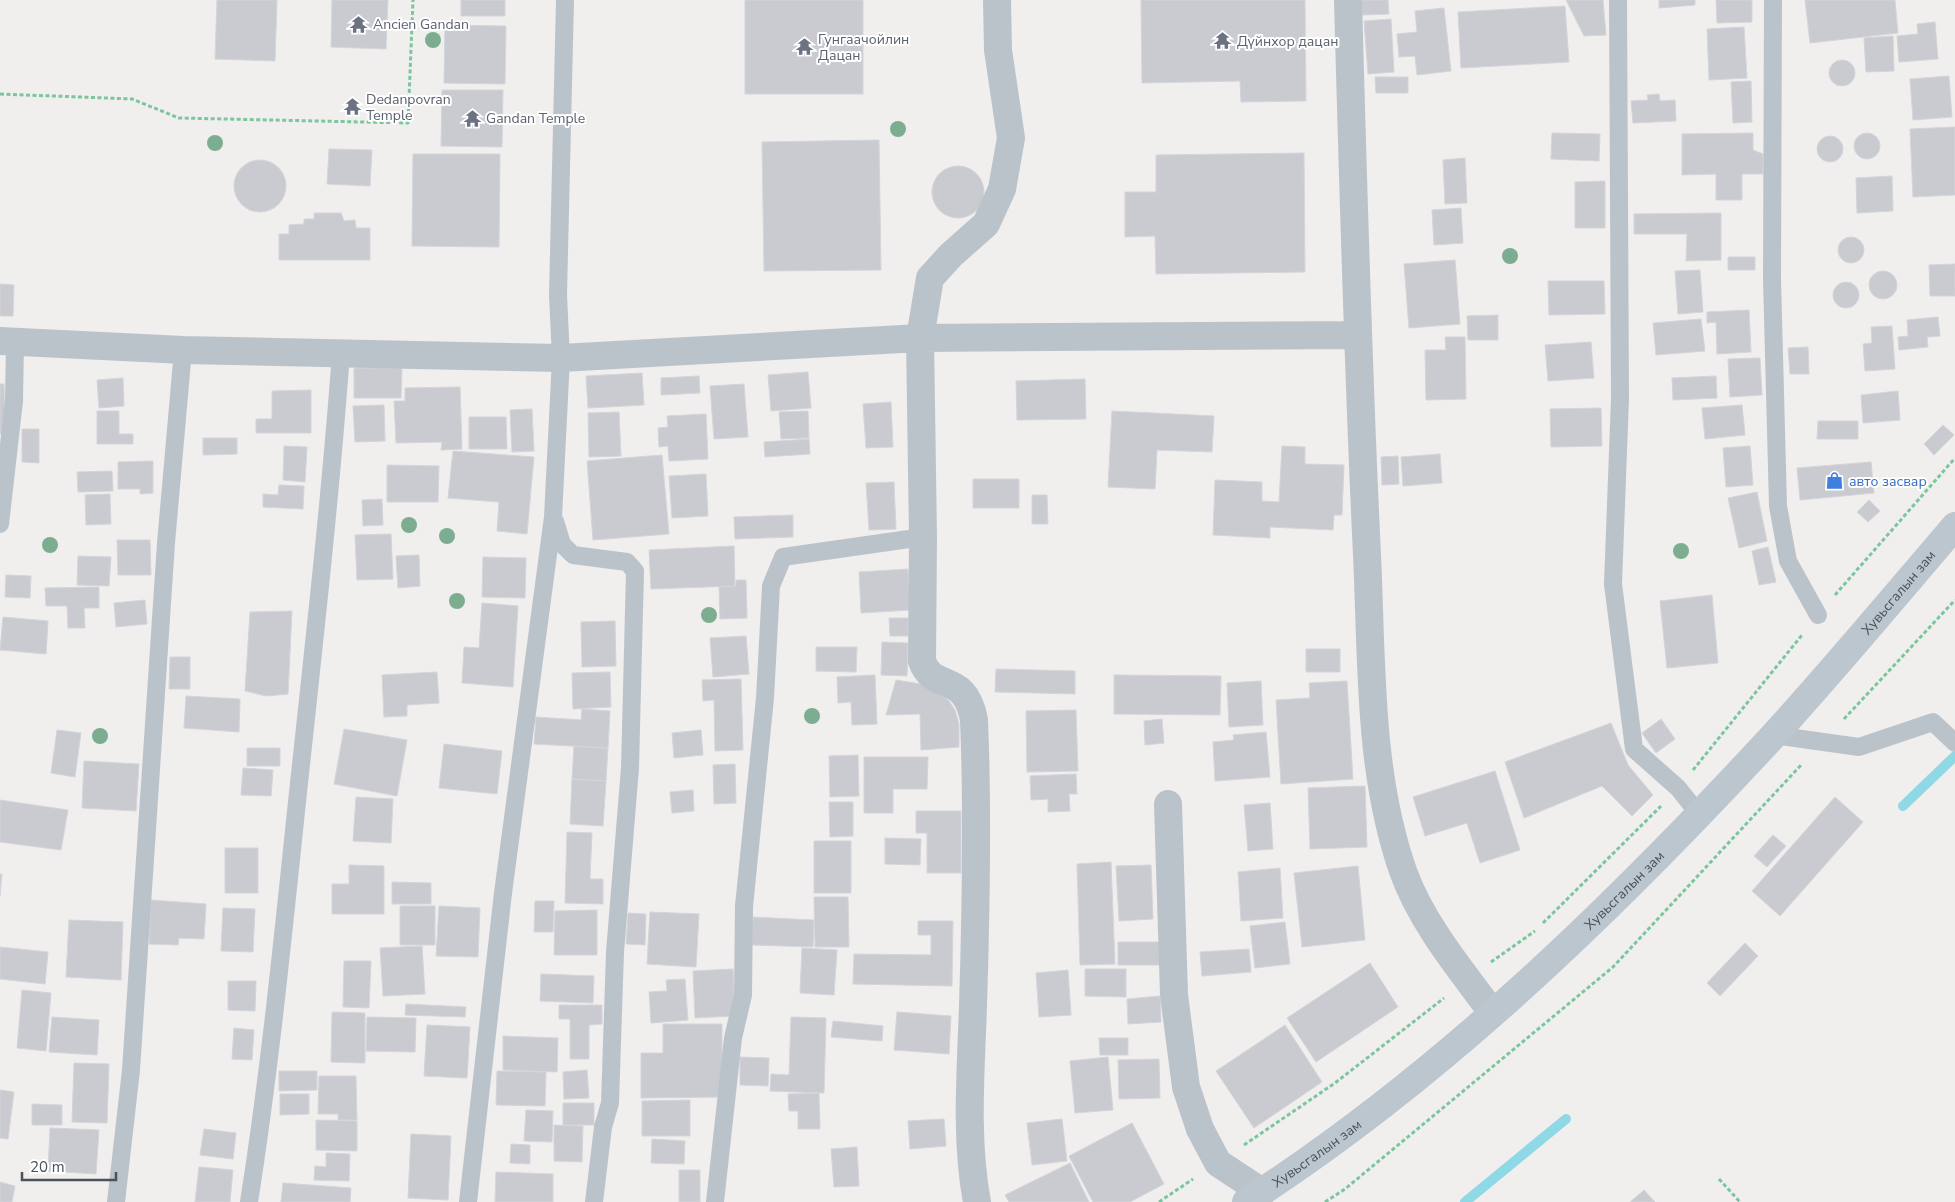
<svg xmlns="http://www.w3.org/2000/svg" width="1955" height="1202" viewBox="0 0 1955 1202" font-family="'Nunito Sans',sans-serif">
<style>
.lines{fill:none;stroke-linecap:round;stroke-linejoin:round}
.stream{stroke:#8fd8e6;stroke-width:10}
.building{fill:#c9cbd1;stroke:#d3d5d9}
.path{stroke:#7ac79d;stroke-width:3;stroke-dasharray:4 2.5;stroke-linecap:butt}
.lane{stroke:#bbc3ca;stroke-width:18}
.street{stroke:#bbc3ca;stroke-width:28}
.secondary{stroke:#bbc6cf;stroke-width:28}
.tree{fill:#7cad91}
.labels{text-anchor:middle;dominant-baseline:central;stroke-width:4;stroke-linejoin:round;paint-order:stroke}
.worship-label{font-size:14px;fill:#5b616d;stroke:#fff;text-anchor:start}
.shop-label{font-size:14px;fill:#366cbe;stroke:#fff;text-anchor:start}
.street-label{font-size:14px;fill:#48525a;stroke:#fff}
</style>
<rect width="100%" height="100%" fill="#f1eeee"/>
<g class="lines">
<!-- stream -->
<path class="stream" d="M1903,806L1955,756
M1465,1202L1566,1119"/>
</g>
<!-- building -->
<path class="building" d="M217,0H277L275,61L215,59Z
M332,0H388L386,49L331,47Z
M461,0H505V16H461Z
M745,0H863V94H745Z
M1141,0H1305L1306,101L1241,102L1240,81L1142,83Z
M1361,0H1388L1389,14L1362,15Z
M1566,0H1603L1606,35L1584,36Z
M1659,0H1695V5L1659,8Z
M1716,0H1752V22L1717,23Z
M1805,0H1895L1898,33L1810,43Z
M1565,6L1569,62L1461,68L1458,12Z
M1444,8L1451,71L1417,75L1415,56L1399,57L1397,34L1417,32L1415,11Z
M1391,19L1394,72L1368,74L1364,21Z
M1935,22L1938,59L1899,62L1897,36L1918,34L1917,24Z
M445,25L506,26L505,84L444,83Z
M1744,27L1747,78L1709,80L1707,29Z
M1893,36L1894,71L1866,72L1864,38Z
M1829 73a13 13 0 1 1 26 0a13 13 0 1 1-26 0Z
M1949,76L1952,117L1913,120L1910,79Z
M1375,77H1408V93H1376Z
M1751,81L1752,122L1733,123L1731,82Z
M442,90H503L502,147L441,146Z
M1659,94L1660,101L1675,100L1676,121L1633,123L1631,101L1648,100L1647,95Z
M1955,127V195L1913,197L1910,129Z
M1854 146a13 13 0 1 1 26 0a13 13 0 1 1-26 0Z
M1552,133L1600,134L1599,161L1551,159Z
M1753,133V150L1763,154V174H1742V200H1716V174L1682,175V134Z
M1817 149a13 13 0 1 1 26 0a13 13 0 1 1-26 0Z
M879,140L881,270L764,271L762,142Z
M329,149L372,150L370,186L327,184Z
M1304,153L1305,272L1156,274L1155,236L1125,237V192H1156V155Z
M413,154H500L499,247L412,246Z
M1465,158L1467,203L1445,204L1443,160Z
M234 186a26 26 0 1 1 52 0a26 26 0 1 1-52 0Z
M932 192a26 26 0 1 1 52 0a26 26 0 1 1-52 0Z
M1892,176L1893,211L1857,213L1856,178Z
M1605,181V228H1575V182Z
M1461,208L1463,243L1434,245L1432,210Z
M314,213H341L344,221L355,220L356,228H370V260H279V234H289V225L304,224V219H314Z
M1721,213V260L1686,261L1687,234H1634V214Z
M1838 250a13 13 0 1 1 26 0a13 13 0 1 1-26 0Z
M1728,257H1755V270H1728Z
M1455,260L1460,324L1409,328L1404,264Z
M1955,264V296H1930L1929,265Z
M1700,270L1703,312L1678,314L1675,271Z
M1869 285a14 14 0 1 1 28 0a14 14 0 1 1-28 0Z
M1548,281H1604L1605,314L1549,315Z
M1833 295a13 13 0 1 1 26 0a13 13 0 1 1-26 0Z
M0,284L14,285L13,316H0Z
M1749,310L1751,352L1717,354L1716,322L1707,323V312Z
M1498,315V340H1468L1467,316Z
M1938,317L1940,336L1927,337L1928,347L1899,350L1898,337L1908,336L1907,320Z
M1701,319L1705,351L1656,355L1653,323Z
M1892,326L1895,369L1865,371L1863,344L1872,343L1871,327Z
M1445,337H1465L1466,399L1426,400L1425,350H1446Z
M1591,342L1594,378L1548,381L1545,345Z
M1808,347L1809,374H1790L1788,348Z
M1760,358L1762,395L1730,397L1728,359Z
M354,368H402L401,398H354Z
M808,372L811,408L771,411L768,375Z
M642,373L644,405L588,408L586,376Z
M699,376L700,393L661,395V378Z
M1716,376L1717,398L1673,400L1672,378Z
M123,378L124,406L99,408L97,380Z
M1085,379L1086,419L1017,420L1016,381Z
M0,384H4L5,434H0Z
M744,384L748,437L714,439L710,386Z
M460,387L462,449L441,450L442,442L396,443L394,401H405V388Z
M311,390V433H256V419H272V391Z
M1898,391L1900,420L1863,423L1861,395Z
M891,402L893,447L866,448L863,404Z
M384,405L385,441L355,442L353,406Z
M1742,405L1745,435L1705,439L1702,408Z
M1601,408L1602,446L1551,447L1550,409Z
M532,409L534,451L512,452L510,410Z
M97,411H119V434H133V444H97Z
M808,411L809,438L781,439L779,412Z
M1112,411L1214,416L1212,452L1157,450L1155,489L1108,487Z
M619,412L621,456L589,457L588,413Z
M706,414L708,459L669,461L668,446L659,447L658,428L668,427L667,416Z
M469,417H506L507,449H469Z
M1818,421H1858V439H1817Z
M1943,425L1954,435L1934,455L1924,444Z
M22,429H39V463L22,462Z
M203,438H237V454L203,455Z
M809,439L810,454L765,457L764,442Z
M284,446L307,447L305,482L283,480Z
M1282,446L1305,447V464L1344,465L1342,515H1334L1333,530L1270,527V538L1213,535L1215,480L1262,482V501L1279,502Z
M1750,446L1753,485L1726,487L1723,448Z
M453,451L534,457L527,534L497,531L499,502L448,498Z
M1440,454L1442,483L1403,486L1401,457Z
M662,455L669,534L593,540L587,461Z
M1398,456L1399,484L1382,485L1381,457Z
M153,461V493L140,494V489H118V462Z
M1871,462L1874,493L1800,500L1797,468Z
M387,465L439,466L438,502H387Z
M112,471L113,491L78,492L77,472Z
M706,474L708,516L672,518L669,476Z
M973,479H1019V508H973Z
M894,482L896,529L869,530L866,483Z
M279,485L304,486L303,509L263,507V494L278,495Z
M1757,492L1767,541L1739,548L1728,498Z
M110,494L111,524L86,525L85,495Z
M1032,495H1047L1048,524H1032Z
M382,499L383,525L363,526L362,500Z
M1869,500L1880,511L1868,522L1857,512Z
M793,515V537L735,539L734,517Z
M391,534L393,579L357,580L355,535Z
M117,540H150L151,575H118Z
M734,546L735,586L651,589L649,550Z
M1768,547L1776,582L1759,585L1752,551Z
M419,555L420,586L398,588L396,556Z
M78,556L111,557L109,586L77,585Z
M483,557L526,558L525,598L482,597Z
M908,569L910,610L861,613L859,572Z
M6,575L31,576L30,598L5,597Z
M736,580H746L747,618L720,619L719,587L736,586Z
M99,587V608H84L85,628H68L67,606H46L45,588Z
M1712,595L1718,663L1667,668L1660,601Z
M145,600L147,624L116,627L114,603Z
M482,603L518,606L513,687L462,683L464,647L479,648Z
M292,611L288,694L266,696L245,691L250,612Z
M3,617L48,621L46,654L0,650Z
M889,618H908V636H890Z
M615,621L616,666L582,667L581,622Z
M746,636L749,674L713,677L710,638Z
M882,642L908,643L907,676L881,675Z
M816,647H857L856,672L816,671Z
M1306,649H1340V672H1306Z
M170,657H190V689H169Z
M996,669L1075,671V694L995,692Z
M437,672L439,703L407,705V716L384,717L382,675Z
M610,672L611,707L573,709L572,673Z
M875,675L877,724L852,725L851,702L838,703L837,677Z
M1114,675L1221,676L1220,715L1114,714Z
M741,679L743,750L715,751L714,700L703,701L702,680Z
M896,680L921,684L939,691L949,701L955,710L959,724V747L921,750L920,714L886,715Z
M1261,681L1263,725L1229,727L1227,683Z
M1347,681L1353,779L1281,784L1276,700L1310,698L1309,683Z
M186,696L240,699L239,732L184,728Z
M582,709L610,711L608,748L534,744L536,717L581,720Z
M1076,710L1078,771L1027,772L1026,711Z
M1162,719L1164,743L1145,745L1144,721Z
M1661,719L1675,739L1656,753L1642,733Z
M1611,723L1628,765L1653,795L1632,816L1602,786L1524,818L1505,762Z
M344,729L407,740L397,796L334,784Z
M57,730L81,733L75,777L51,773Z
M701,730L703,755L674,758L672,733Z
M1266,732L1270,777L1215,781L1213,742L1234,740L1233,735Z
M444,744L502,751L497,794L439,788Z
M574,746L608,748L606,781L572,779Z
M247,748H280V766H247Z
M858,755L859,796L830,797L829,756Z
M864,757H928L927,789H893V813H864Z
M84,761L139,764L136,811L82,808Z
M735,764L736,803L714,804L713,765Z
M243,768L273,770L271,796L241,795Z
M1495,771L1520,850L1480,863L1467,823L1425,836L1413,797Z
M1076,774L1077,794H1069L1070,811L1048,812V799L1031,800L1030,776Z
M572,779L606,781L603,826L570,824Z
M1365,786L1367,847L1310,849L1308,788Z
M693,790L694,811L672,813L670,792Z
M356,797L393,799L391,843L353,841Z
M1835,797L1863,822L1780,916L1752,891Z
M0,800L68,810L61,850L0,842Z
M829,802H853V836L830,837Z
M1270,803L1273,849L1248,851L1244,805Z
M916,811H961V873H927V833H916Z
M567,832L592,833L590,879H603V904L565,903Z
M1773,835L1786,846L1767,867L1754,856Z
M885,838L921,839L920,865L885,864Z
M814,841H851V893H814Z
M225,848H258V893H225Z
M1111,862L1115,964L1080,965L1077,864Z
M349,865L384,866V914H332V884H349Z
M1151,865L1153,919L1119,921L1116,866Z
M1358,866L1365,940L1302,947L1294,873Z
M1280,868L1283,918L1241,921L1238,872Z
M0,874H2L0,896Z
M392,882L431,883V904H392Z
M814,897H848L849,947H815Z
M151,900L206,904L204,939L179,938L178,945L149,944Z
M535,901H554L553,932H534Z
M400,906H435V945H400Z
M439,906L480,908L478,957L436,956Z
M223,908L255,909L253,952L221,951Z
M597,910V955H554L555,911Z
M650,912L699,914L696,967L647,964Z
M628,913L646,914L645,945L626,944Z
M753,917L814,920L813,947L752,945Z
M69,920L123,922L121,980L66,977Z
M918,921H953L952,986L853,984L854,954L931,955V935H918Z
M1285,922L1290,964L1255,968L1250,926Z
M1118,942H1164L1163,965H1118Z
M1745,943L1758,956L1720,996L1707,983Z
M422,946L425,994L383,996L380,948Z
M0,947L48,952L45,984L0,979Z
M802,948L837,950L834,995L800,993Z
M1249,949L1251,972L1202,976L1200,952Z
M344,961H371L369,1008L343,1007Z
M1370,963L1398,1007L1316,1062L1287,1018Z
M733,969L735,1016L695,1018L693,971Z
M1085,969H1126V997L1085,996Z
M1068,970L1071,1015L1039,1017L1036,973Z
M541,974L594,976L593,1003L540,1001Z
M685,979L688,1020L651,1023L649,992L667,991L666,980Z
M228,981H256L255,1011L228,1010Z
M22,990L51,993L46,1051L17,1048Z
M1160,996L1161,1022L1128,1024L1127,999Z
M406,1004L466,1007L465,1017L405,1015Z
M559,1005H602V1024L589,1025V1059H570V1019H559Z
M332,1012L365,1013V1063L331,1062Z
M897,1012L951,1016L949,1054L894,1050Z
M52,1017L99,1020L97,1055L49,1052Z
M367,1017L416,1018L415,1052L366,1051Z
M791,1017L826,1018L824,1093L770,1091L771,1074L789,1075Z
M833,1021L883,1026L882,1041L831,1037Z
M663,1024H722V1097L641,1098V1053H663Z
M427,1025L470,1027L467,1078L424,1076Z
M1285,1025L1322,1082L1254,1128L1216,1071Z
M234,1028L254,1030L252,1060L232,1059Z
M503,1036L558,1038L557,1072L503,1070Z
M1099,1038H1128V1055H1100Z
M740,1057L769,1058L768,1086L740,1085Z
M1108,1057L1113,1110L1075,1113L1070,1061Z
M1159,1059L1160,1098L1119,1099L1118,1060Z
M74,1063L109,1064L107,1123L72,1122Z
M587,1070L589,1098L564,1099L563,1072Z
M279,1071H317V1090L279,1091Z
M497,1071L546,1072L545,1106L496,1105Z
M319,1076H356L357,1120H338V1114H318Z
M0,1090L14,1092L8,1139L0,1138Z
M819,1093L820,1129H798V1111H789L788,1094Z
M280,1094H309V1114L280,1115Z
M690,1100V1136H642V1101Z
M563,1103H594V1125H563Z
M32,1104L62,1105V1125H32Z
M526,1110L553,1111L552,1142L524,1141Z
M944,1119L946,1146L910,1149L908,1121Z
M1062,1119L1067,1161L1032,1165L1027,1123Z
M316,1120L357,1121V1151L316,1150Z
M1132,1123L1164,1184L1130,1202H1093L1069,1156Z
M554,1125L583,1126L582,1162L554,1161Z
M50,1128L99,1130L96,1174L48,1171Z
M204,1129L236,1133L233,1159L200,1155Z
M411,1134L451,1136L448,1200L408,1198Z
M652,1139L685,1141L684,1164L651,1163Z
M511,1144L530,1145V1164L510,1163Z
M857,1147L859,1186L834,1187L831,1149Z
M326,1153L350,1154L349,1181L314,1180L315,1166L326,1167Z
M1070,1163L1089,1202H1009L1005,1195Z
M199,1167L233,1170L230,1202H195Z
M679,1170H700V1202H679Z
M496,1172L553,1174V1202H495Z
M0,1182L15,1186L12,1202H0Z
M283,1183L351,1188L350,1202H281Z
M1644,1190L1655,1202H1630Z"/>
<g class="lines">
<!-- path -->
<path class="path" d="M0,94L132,99L179,118L408,123L413,0
M1835,595L1955,458
M1844,719L1955,600
M1693,770L1802,635
M1543,923L1661,806
M1491,962L1535,931
M1244,1145L1335,1083L1444,998
M1719,1179L1740,1202
M1159,1202L1193,1179
M1325,1202L1345,1189L1613,967L1802,764"/>
<!-- lane -->
<path class="lane" d="M1618,0L1620,398L1613,584L1634,749L1678,788L1698,813
M1773,0L1772,279L1778,506L1788,561L1818,615
M555,521L562,544L573,555L627,562L635,571L630,768L615,952L610,1103L603,1127L594,1202
M0,524L14,401L15,342
M1774,735L1859,747L1933,722L1955,743
M116,1202L131,1070L166,543L183,350
M249,1202C270,1069 283,935 297,802C313,652 330,503 341,353
M468,1202L503,893L553,517L561,358L558,295L565,0
M715,1202L733,1038L743,995L744,906L765,698L771,586L783,557L923,537"/>
<!-- street -->
<path class="street" d="M1348,0C1353,185 1358,370 1367,555C1372,659 1368,771 1403,871C1421,922 1460,969 1492,1012
M0,341L183,350L561,358L920,338L1356,335
M1168,804L1174,995L1186,1087L1200,1129L1218,1163L1262,1192
M977,1202C965,1138 971,1070 973,1005C976,910 978,815 974,720C965,670 933,693 922,661L923,537L920,338L930,278L951,255L986,224L1002,189L1011,138L998,50L997,0"/>
<!-- secondary -->
<path class="secondary" id="s1" d="M1246,1202C1442,1076 1616,906 1774,735C1836,667 1895,596 1955,526"/>
</g>
<!-- trees -->
<g class="tree">
<circle cx="433" cy="40" r="8"/>
<circle cx="898" cy="129" r="8"/>
<circle cx="215" cy="143" r="8"/>
<circle cx="1510" cy="256" r="8"/>
<circle cx="409" cy="525" r="8"/>
<circle cx="447" cy="536" r="8"/>
<circle cx="50" cy="545" r="8"/>
<circle cx="1681" cy="551" r="8"/>
<circle cx="457" cy="601" r="8"/>
<circle cx="709" cy="615" r="8"/>
<circle cx="812" cy="716" r="8"/>
<circle cx="100" cy="736" r="8"/>
</g>
<!-- icons -->
<defs>
<symbol id="temple-bare" viewBox="-9 -9 18 18"><path d="M0-6L5-2H3V0L6.5 2.5H4V6H1.5V3h-3V6H-4V2.5H-6.5L-3 0V-2H-5Z" fill="#6b7280" stroke="#fff" stroke-width="2.5" paint-order="stroke"/></symbol>
<symbol id="shop-bare" viewBox="-9 -9 18 18"><path d="M-5-2.5h2.3a2.7 3.5 0 0 1 5.4 0H5L5.5 6h-11ZM-1.5-2.5h3a1.5 2.3 0 0 0-3 0Z" fill="#3f7fe0" stroke="#fff" stroke-width="2.5" paint-order="stroke"/></symbol>
</defs>
<g fill-rule="evenodd">
<use href="#temple-bare" x="346" y="12" width="25" height="25"/>
<use href="#temple-bare" x="1210" y="28" width="25" height="25"/>
<use href="#temple-bare" x="792" y="34" width="25" height="25"/>
<use href="#temple-bare" x="340" y="94" width="25" height="25"/>
<use href="#temple-bare" x="460" y="106" width="25" height="25"/>
<use href="#shop-bare" x="1822" y="468" width="25" height="25"/>
</g>
<g class="labels">
<!-- worship labels -->
<g class="worship-label">
<text x="373" y="24">Ancien Gandan</text>
<text x="818" y="39">Гунгаачойлин<tspan x="818" dy="16">Дацан</tspan></text>
<text x="1237" y="41">Дүйнхор дацан</text>
<text x="366" y="99">Dedanpovran<tspan x="366" dy="16">Temple</tspan></text>
<text x="486" y="118">Gandan Temple</text>
</g>
<!-- shop labels -->
<g class="shop-label">
<text x="1849" y="481">авто засвар</text>
</g>
<!-- street labels -->
<g class="street-label">
<text stroke="none"><textPath href="#s1" startOffset="896">Хувьсгалын зам</textPath></text>
<text stroke="none"><textPath href="#s1" startOffset="491">Хувьсгалын зам</textPath></text>
<text stroke="none"><textPath href="#s1" startOffset="86">Хувьсгалын зам</textPath></text>
</g>
</g>
<!-- scale -->
<path d="M22 1172v8h94v-8" fill="none" stroke="#48525a" stroke-width="2.5"/>
<text x="30" y="1172" font-size="15" fill="#48525a" stroke="#ffffff" stroke-width="4" paint-order="stroke">20 m</text>
</svg>
